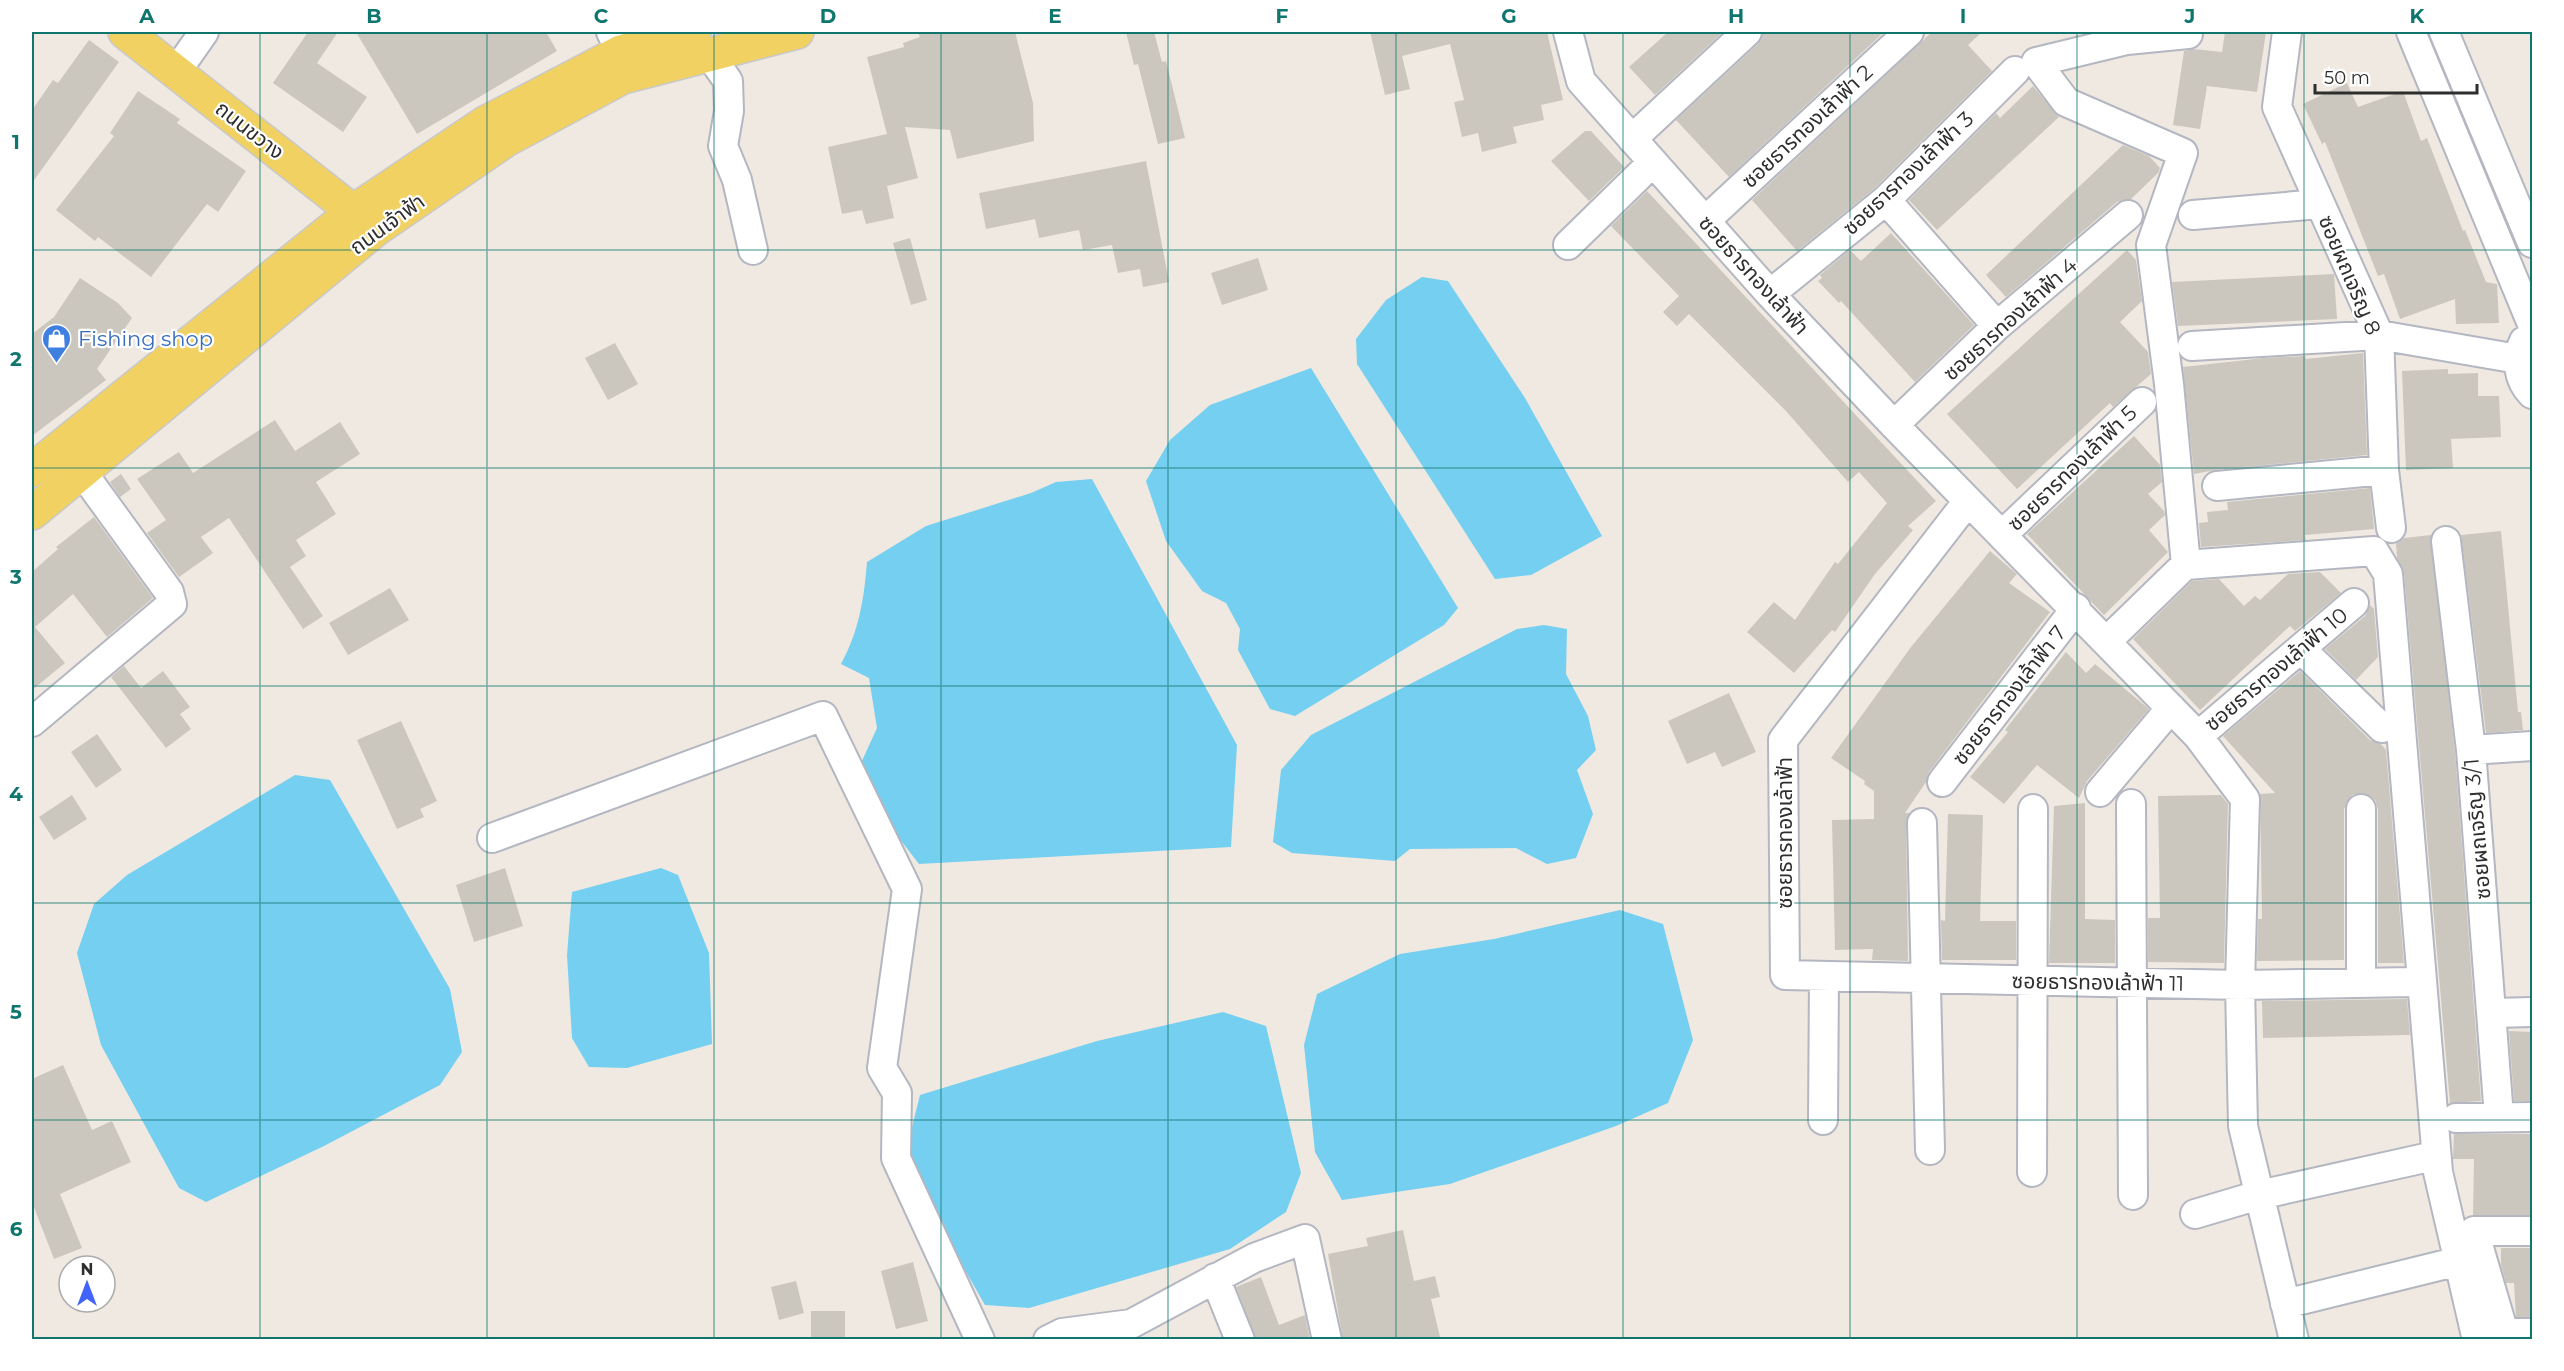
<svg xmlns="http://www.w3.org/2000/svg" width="2564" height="1371" viewBox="0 0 2564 1371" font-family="Montserrat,'Noto Sans Thai',sans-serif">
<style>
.water{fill:#75cff0}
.building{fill:#cbc7bf}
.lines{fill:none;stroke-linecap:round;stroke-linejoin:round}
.minor-casing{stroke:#b4b7c1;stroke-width:32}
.major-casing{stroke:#c9c9c9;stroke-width:36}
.minor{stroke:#fff;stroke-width:28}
.major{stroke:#f2d163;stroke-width:33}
.grid{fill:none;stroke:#0f766e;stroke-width:1.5;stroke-opacity:0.55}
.labels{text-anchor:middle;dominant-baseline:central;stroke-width:4.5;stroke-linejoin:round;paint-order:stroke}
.street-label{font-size:21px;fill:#2e2e2e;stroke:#fff}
.shop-label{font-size:21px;fill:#366cbe;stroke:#fff;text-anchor:start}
.neatline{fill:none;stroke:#0f766e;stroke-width:2}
.grid-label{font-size:20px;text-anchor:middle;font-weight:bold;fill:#0f766e}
</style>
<rect width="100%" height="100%" fill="#efe9e1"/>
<!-- water -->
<path class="water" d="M1422,277L1448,281L1525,398L1602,536L1531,575L1495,579L1357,364L1356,339L1386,300Z
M1311,368L1458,608L1444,625L1295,716L1270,709L1238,650L1240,629L1226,603L1202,591L1166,541L1146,481L1170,440L1210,405Z
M1092,479L1237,745L1231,847L919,864L885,820L861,763L877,728L869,678L841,664C859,631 864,599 867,562L926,526L1031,493L1056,482Z
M1544,625L1567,629L1566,674L1588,716L1596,750L1577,770L1593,814L1576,858L1547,864L1516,848L1410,849L1395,861L1292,853L1273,842L1281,770L1311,735L1517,629Z
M295,775L330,780L450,989L462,1052L440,1085L324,1146L206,1202L179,1188L101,1045L77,953L94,904L127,875Z
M661,868L678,875L709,953L712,1044L627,1068L589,1067L572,1038L567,955L572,892Z
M1620,910L1663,924L1693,1040L1668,1103L1616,1126L1450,1184L1342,1200L1315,1152L1304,1045L1317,994L1400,954L1494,939Z
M1223,1012L1266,1026L1301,1173L1286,1212L1230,1249L1029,1308L985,1305L942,1230L907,1147L920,1095L1097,1041Z"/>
<!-- building -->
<path class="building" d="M308,32H338L317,63L367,97L343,132L273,83Z
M356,32H546L557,51L417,134Z
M918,32H1015L1033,103L1034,141L957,159L950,130L905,127L918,178L887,186L894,218L866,224L862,210L842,214L828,147L887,134L867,57L904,47L903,43L920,37Z
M1126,32H1154L1162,62L1166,61L1185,138L1158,144L1138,64L1134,65Z
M1370,32H1547L1563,100L1541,105L1544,120L1513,127L1517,143L1482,152L1478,133L1462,137L1454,102L1464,100L1450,44L1402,56L1410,89L1385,95Z
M1668,32H1723L1655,95L1629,67Z
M1763,32H1884L1729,177L1676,120L1758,44Z
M1932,32H1982L1968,45L1992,71L1875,188L1797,251L1752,200Z
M2225,32H2266L2257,92L2207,86L2200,129L2173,125L2184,51L2194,49L2222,52Z
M89,40L119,62L32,183V110L53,80L58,83Z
M2347,83L2358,107L2403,91L2421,141L2427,138L2463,231L2465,230L2486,282L2497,284L2499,323L2456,324L2455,299L2400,319L2384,274L2378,276L2325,142L2322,144L2303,104Z
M2033,86L2059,117L1937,230L1909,200L1996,113L2000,118Z
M138,91L180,119L177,123L246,171L218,212L207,204L151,277L98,237L95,241L56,210L114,136L110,133Z
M1585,131H1591L1624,167L1589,201L1551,161Z
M2123,145L2149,156L2160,168L2158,173L2131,199L2117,202L2006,297L1986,275Z
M1146,161L1169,282L1143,287L1140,269L1118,273L1112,245L1083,250L1079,230L1039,238L1035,219L986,229L979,193Z
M1647,191L1936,501L1908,526L1913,530L1875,574L1835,632L1832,630L1794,673L1747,632L1774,602L1795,620L1835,562L1838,564L1887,503L1859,472L1848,482L1786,411L1689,314L1677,326L1663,312L1679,296L1611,226Z
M1891,233L1974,325L1915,382L1841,301L1839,303L1818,281L1822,278L1820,275L1850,250L1861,261Z
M910,238L927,300L911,305L893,243Z
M2127,250L2136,260L2142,301L2120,322L2148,352L2151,374L2113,407L2110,403L2017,489L1947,414Z
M1258,258L1268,290L1222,305L1211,273Z
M2334,274L2337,319L2178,326L2172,282Z
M80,278L118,303L132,318L97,369L106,380L32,436V334L54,317Z
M615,343L638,384L608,400L585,358Z
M2363,353L2367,455L2215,470L2194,474L2183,367L2264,358L2305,356L2306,359Z
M2448,369V374L2478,373V396H2499L2501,437L2451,439L2453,468L2406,470L2402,371Z
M275,420L295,451L340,422L360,454L316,482L336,514L296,540L306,556L290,567L323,616L303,629L229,518L201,537L213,553L179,577L147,533L166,520L137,479L179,452L193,473Z
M2134,436L2160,465L2162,482L2148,494L2164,511L2165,515L2149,530L2168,552L2104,615L2027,534Z
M121,474L131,489L120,497L110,482Z
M2370,488L2374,529L2305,535L2306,540L2201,547L2199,523L2208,522L2207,512L2228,510L2227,502Z
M94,517L153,598L107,637L73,594L35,627L65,663L32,690V572L58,549L56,547Z
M2501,531L2518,712H2521L2523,730L2486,733L2461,535Z
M2431,535L2455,752L2481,1101L2450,1103L2404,573L2397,558L2396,543L2404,538Z
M1990,551L2017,574L2009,583L2050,612L1929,772L1926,782L1905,813H1910L1906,823L1908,961L1872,960L1873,949L1835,950L1832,820L1874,819V791L1864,784L1865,781L1831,758L1911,647Z
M2320,572L2341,593L2295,631L2290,626L2200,710L2133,639L2192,581L2219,579L2244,606L2255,596L2260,600L2288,574Z
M390,588L409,620L348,655L329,623Z
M2370,605L2374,609L2378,657L2356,680L2325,649L2365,616Z
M2066,652L2086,673L2095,664L2149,709L2087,781L2079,798L2037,765L2004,804L1970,777L2008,732L2005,730Z
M124,666L141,688L163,671L190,707L180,714L191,729L166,748L111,677Z
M2300,671L2370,740L2381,744L2386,750L2404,963H2378V809L2375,800L2362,793L2352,795L2344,809V960L2257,961L2258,919H2262L2260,794L2275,793L2223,736Z
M1729,693L1756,752L1722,767L1715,752L1687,764L1668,721Z
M401,721L437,801L420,809L424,817L397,829L357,740Z
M97,734L122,770L96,788L71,752Z
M72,795L87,819L54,840L39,817Z
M2221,795L2228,804L2224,963L2148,962V918H2160L2158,796Z
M2085,803V919L2115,920V963H2049L2054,806Z
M1948,814L1983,815L1980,921H2016V960H1942L1941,920L1945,921Z
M505,868L523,926L474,942L456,885Z
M2407,999L2410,1035L2263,1038L2262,1001Z
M2509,1031L2532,1032V1101H2514Z
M63,1065L92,1130L112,1121L131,1162L60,1194L82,1248L54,1259L32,1202V1079Z
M2532,1134V1215H2473L2474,1159H2453L2454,1134Z
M1403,1230L1414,1281L1435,1276L1440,1297L1431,1299L1440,1337L1343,1340L1328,1254L1368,1246L1366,1238Z
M2532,1248V1317H2516L2514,1283H2506L2501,1265V1248Z
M913,1262L928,1321L896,1329L881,1271Z
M1261,1277L1279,1325L1305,1315L1310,1340H1256L1236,1287Z
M796,1281L804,1313L779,1320L771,1287Z
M811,1311H845V1340H811Z"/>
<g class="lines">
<defs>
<path id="minor" d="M611,32L621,52
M1568,32L1581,81L1770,294L1894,425L2198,736L2245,799L2240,985L2243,1126L2294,1340
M2287,32L2277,107L2379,335L2384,470L2391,528
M2411,32L2532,324
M2444,32L2532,243
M2188,34L2127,40L2036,62L2066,102L2183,153L2151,245L2169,384L2186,565L2374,551L2388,574L2438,1172L2477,1340
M709,54L728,81L729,111L723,146L737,180L753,250
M176,72L204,32
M1632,139L1747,32
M1886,200L1997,326
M2193,215L2319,204
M1705,221L1909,32
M1568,245L1653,162
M1770,294L1886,200L2015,71
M2524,341C2515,359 2518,380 2532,394
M2192,346L2379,335L2518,359
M1894,425L1997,326L2128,215
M2217,486L2384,470
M1968,501L1783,740L1785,975L2240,985L2412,982
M2002,535L2142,402
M2446,541L2471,750L2499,1117
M2107,641L2180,570
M2301,649L2382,728
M32,722L172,604L169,592L82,472
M2198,736L2354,603
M2471,750L2532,746
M1942,782L2076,608
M2100,792L2171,708
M2131,804L2133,1195
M2361,809V983
M1922,823L1930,1150
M492,838L823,716L907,889L882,1068L897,1093L896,1158L980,1340
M2492,1013L2532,1012
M2456,1118L2532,1117
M1823,1120L1824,978
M2032,1172L2033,809
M2195,1214L2259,1195L2425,1158
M2532,1231H2474L2504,1333H2532
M1215,1278L1240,1340
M2285,1304L2447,1264
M1048,1340L1062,1333L1131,1324L1254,1258L1305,1239L1327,1340"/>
<path id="major" d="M125,32L369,224
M32,470L354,211L485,123L621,52L694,32
M32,513L375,230L506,140L623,77L797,32"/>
</defs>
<!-- minor casing -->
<use href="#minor" class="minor-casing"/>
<!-- major casing -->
<use href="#major" class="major-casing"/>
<!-- minor -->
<use href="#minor" class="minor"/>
<!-- major -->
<use href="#major" class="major"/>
</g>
<!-- grid -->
<path class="grid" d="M260,32V1340M487,32V1340M714,32V1340M941,32V1340M1168,32V1340M1396,32V1340M1623,32V1340M1850,32V1340M2077,32V1340M2304,32V1340M32,250H2532M32,468H2532M32,686H2532M32,903H2532M32,1120H2532"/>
<!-- icons -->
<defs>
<symbol id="shop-pin" viewBox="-11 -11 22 30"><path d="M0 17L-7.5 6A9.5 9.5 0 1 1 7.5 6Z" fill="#3f7fe0" stroke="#fff"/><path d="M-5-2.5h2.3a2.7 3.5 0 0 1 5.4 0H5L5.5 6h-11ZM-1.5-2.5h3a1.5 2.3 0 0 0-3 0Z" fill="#fff"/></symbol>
</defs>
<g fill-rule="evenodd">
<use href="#shop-pin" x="40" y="322" width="33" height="45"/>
</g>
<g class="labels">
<!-- street labels -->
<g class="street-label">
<text transform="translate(1807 126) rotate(-43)">ซอยธารทองเล้าฟ้า 2</text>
<text transform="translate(250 130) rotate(38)">ถนนขวาง</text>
<text transform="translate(1908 173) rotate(-43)">ซอยธารทองเล้าฟ้า 3</text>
<text transform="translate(387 224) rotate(-36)">ถนนเจ้าฟ้า</text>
<text transform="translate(1754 275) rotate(48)">ซอยธารทองเล้าฟ้า</text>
<text transform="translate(2350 275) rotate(67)">ซอยผถเจริญ 8</text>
<text transform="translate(2010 319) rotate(-42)">ซอยธารทองเล้าฟ้า 4</text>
<text transform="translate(2072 468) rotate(-44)">ซอยธารทองเล้าฟ้า 5</text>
<text transform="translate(2276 669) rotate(-40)">ซอยธารทองเล้าฟ้า 10</text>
<text transform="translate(2009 695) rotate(-52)">ซอยธารทองเล้าฟ้า 7</text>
<text transform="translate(2477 829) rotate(-95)">ซอยผถเจริญ 3/1</text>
<text transform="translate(1784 833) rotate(-90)">ซอยธารทองเล้าฟ้า</text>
<text transform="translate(2098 982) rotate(1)">ซอยธารทองเล้าฟ้า 11</text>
</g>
<!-- shop labels -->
<g class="shop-label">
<text x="78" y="338">Fishing shop</text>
</g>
</g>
<!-- border -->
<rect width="2564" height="1371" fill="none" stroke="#ffffff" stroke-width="66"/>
<!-- north arrow -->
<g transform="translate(87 1284)"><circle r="28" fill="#ffffff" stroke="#ababab" stroke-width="1.5"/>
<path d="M0-4.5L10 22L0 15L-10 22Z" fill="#4264fb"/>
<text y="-9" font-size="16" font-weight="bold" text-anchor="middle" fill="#2e2e2e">N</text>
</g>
<!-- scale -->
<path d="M2315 84v9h162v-9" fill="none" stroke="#2e2e2e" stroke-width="3"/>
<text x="2324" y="84" font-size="18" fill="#2e2e2e" stroke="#ffffff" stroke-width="4.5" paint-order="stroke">50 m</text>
<rect x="33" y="33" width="2498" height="1305" class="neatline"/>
<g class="grid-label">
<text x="147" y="23">A</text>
<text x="374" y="23">B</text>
<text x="601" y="23">C</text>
<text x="828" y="23">D</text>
<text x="1055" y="23">E</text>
<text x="1282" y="23">F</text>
<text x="1509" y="23">G</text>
<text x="1736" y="23">H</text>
<text x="1963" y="23">I</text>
<text x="2190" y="23">J</text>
<text x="2417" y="23">K</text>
<text x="16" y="149">1</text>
<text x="16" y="366">2</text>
<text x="16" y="584">3</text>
<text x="16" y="801">4</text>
<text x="16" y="1019">5</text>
<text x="16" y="1236">6</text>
</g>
</svg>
